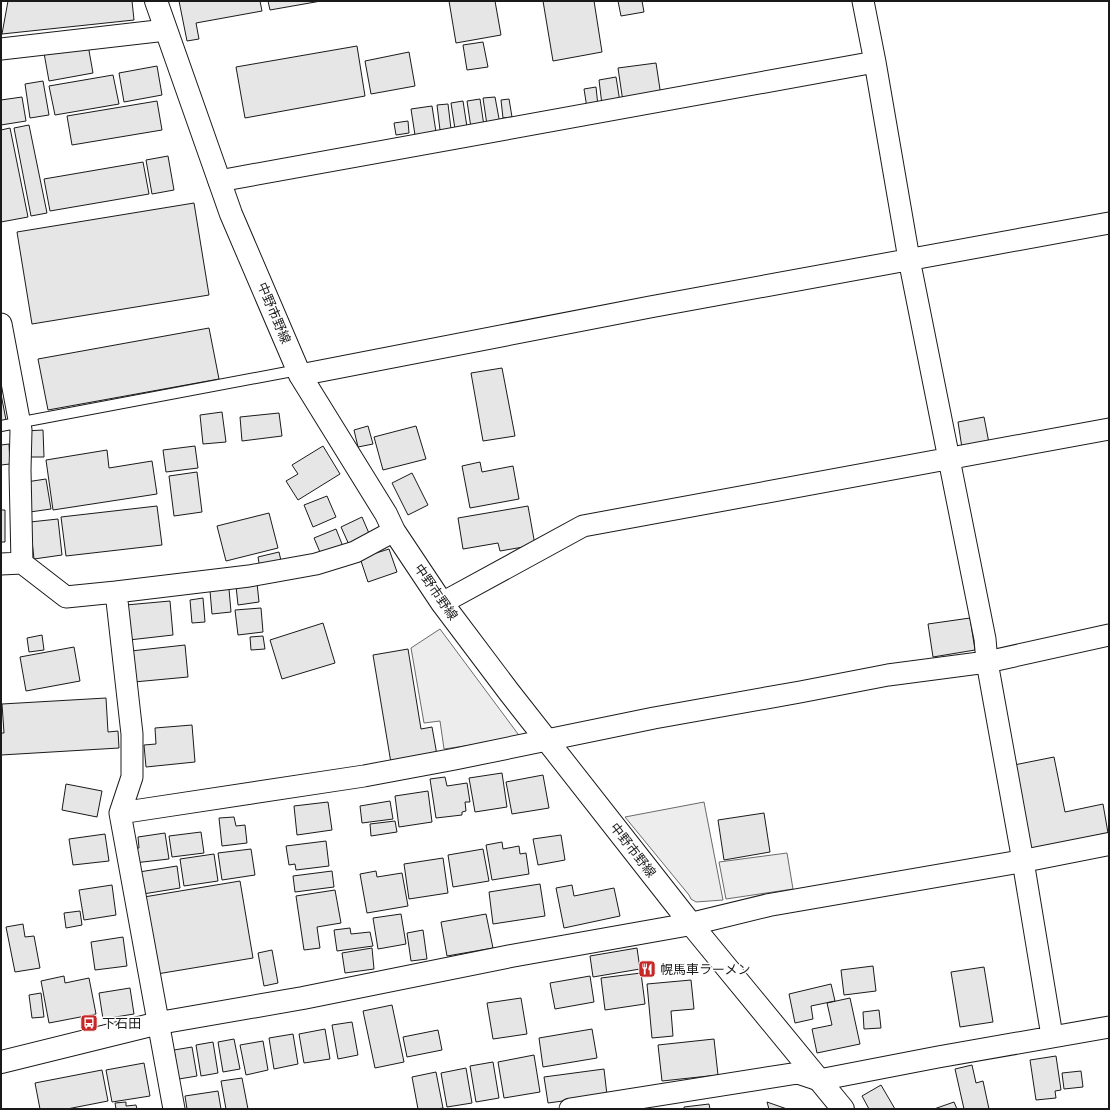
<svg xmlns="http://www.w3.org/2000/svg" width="1110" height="1110" viewBox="0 0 1110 1110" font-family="'Public Sans','Noto Sans JP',sans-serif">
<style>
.parking{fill:#ededed;stroke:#6a6a6a}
.building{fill:#e6e6e6;stroke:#1a1a1a}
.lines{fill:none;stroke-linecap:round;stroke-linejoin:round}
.lane-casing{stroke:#1a1a1a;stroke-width:12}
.street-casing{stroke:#1a1a1a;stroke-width:23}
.secondary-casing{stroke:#1a1a1a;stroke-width:24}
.lane{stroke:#fff;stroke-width:10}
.street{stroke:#fff;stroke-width:21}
.secondary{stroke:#fff;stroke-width:22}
.labels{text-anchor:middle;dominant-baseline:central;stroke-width:3;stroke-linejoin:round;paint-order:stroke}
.street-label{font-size:13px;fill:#1a1a1a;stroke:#fff}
.poi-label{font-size:13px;fill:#1a1a1a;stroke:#fff;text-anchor:start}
</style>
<rect width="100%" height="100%" fill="#fff"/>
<!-- parking -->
<path class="parking" d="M440,629L521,738L444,749L440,721L424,723L411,648Z
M704,802L723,900L696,902L691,899L689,895L625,817Z
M787,853L793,889L726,899L719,862Z"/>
<!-- building -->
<path class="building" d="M8,1H132L134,20L2,34Z
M179,1H260L262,11L196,23L199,39L187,41Z
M268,1H321L270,10Z
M449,1H495L501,35L456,43Z
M543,1H594L602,52L553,61Z
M618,1H642L644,12L621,16Z
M483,42L488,67L467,70L463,45Z
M88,45L93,73L49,81L44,53Z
M357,46L365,96L245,118L236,67Z
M409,52L415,86L371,94L365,61Z
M656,63L661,96L623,102L618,68Z
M157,66L162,95L124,102L119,73Z
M113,75L119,104L55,115L49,86Z
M616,77L620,102L602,105L599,80Z
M43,81L49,115L30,118L25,84Z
M596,87L598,106L587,108L584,89Z
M22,97L26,121L1,125V100Z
M495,97L500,124L487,125L483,98Z
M480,99L484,126L471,128L467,101Z
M509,99L512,117L503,118L501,100Z
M157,101L162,130L72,145L67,116Z
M463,101L467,127L455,129L451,103Z
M448,104L451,129L440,130L437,105Z
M432,106L436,132L415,135L411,109Z
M408,121L409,133L396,135L394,123Z
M29,125L47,213L31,216L14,128Z
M10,128L28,217L1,222V130Z
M168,156L174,190L152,194L146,160Z
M143,162L149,194L50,211L44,179Z
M194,203L209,295L32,324L17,232Z
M209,328L219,379L48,410L38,359Z
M502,368L515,436L483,441L471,373Z
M1,394L6,420L1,421Z
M222,412L226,442L203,444L200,415Z
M279,413L282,436L242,441L240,417Z
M984,417L989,443L962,448L958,422Z
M368,426L373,444L358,447L354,430Z
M416,426L426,459L383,470L374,437Z
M43,430L44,457H26L25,431Z
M9,444L10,464L1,465V445Z
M195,446L198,468L166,472L163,450Z
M323,446L340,474L298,500L286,481L298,474L292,465Z
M107,450L109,468L152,461L157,494L53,510L46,460Z
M480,462L482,472L513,466L519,499L470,508L462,466Z
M197,472L202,512L174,516L169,476Z
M412,473L428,505L408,515L392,483Z
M46,479L51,509L30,512L26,482Z
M327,496L336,517L313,527L304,505Z
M157,506L162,545L66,556L61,517Z
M528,506L535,545L500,551L498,543L463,549L458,518Z
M1,510H5V542H1Z
M269,513L278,548L226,561L217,526Z
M362,517L371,538L350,547L341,527Z
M58,519L62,555L34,559L30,522Z
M336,529L344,549L322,557L314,538Z
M389,549L397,572L368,582L360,558Z
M279,552L282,565L260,569L258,557Z
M257,583L259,602L238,605L236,586Z
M229,589L231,612L212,614L210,591Z
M203,598L205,622L192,623L190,600Z
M170,601L173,635L129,640L126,605Z
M261,608L263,632L238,635L235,610Z
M970,618L975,650L933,657L928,624Z
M323,623L335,663L282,679L270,640Z
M42,635L44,650L29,652L27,638Z
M263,636L265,649L251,650L250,637Z
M185,645L188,677L134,682L131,651Z
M74,647L80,681L26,691L20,657Z
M408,649L421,729L432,727L437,755L391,763L373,655Z
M106,698L108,732L118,731L119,748L1,755V733H4L2,704Z
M192,725L195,762L146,767L144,745L156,744L155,728Z
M1054,757L1065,812L1103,804L1108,833L1030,849L1014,765Z
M502,773L507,807L475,812L469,778Z
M543,775L549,808L512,814L506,782Z
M445,777L447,786L467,783L470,802H465L466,811L462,812V815L436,818L430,779Z
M66,784L102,791L97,817L62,810Z
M428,791L432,822L399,827L395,796Z
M390,801L393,819L362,823L360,806Z
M328,802L332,830L297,835L294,806Z
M764,813L770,852L724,860L718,820Z
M234,817L236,826L245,825L247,843L222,846L219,818Z
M395,821L397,832L371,836L370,824Z
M201,832L204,853L172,857L169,836Z
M165,833L169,859L134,863L133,849L139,848L138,837Z
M105,834L109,861L73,865L69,839Z
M561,835L565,860L538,865L533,839Z
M326,841L329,866L296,870L295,864L289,865L286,846Z
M502,842L503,849L519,846L520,854L526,853L529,874L492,880L486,845Z
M251,849L255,875L222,880L218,853Z
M483,849L489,881L453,887L448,855Z
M214,854L218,881L184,886L180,859Z
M443,858L448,893L409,899L404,864Z
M177,866L180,888L143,894L139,872Z
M332,871L334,887L295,892L293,876Z
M376,871L377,877L402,873L408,906L367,913L360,874Z
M240,881L253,958L157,974L144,897Z
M540,884L545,916L493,924L489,892Z
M112,885L116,915L84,920L79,890Z
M572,885L574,896L614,888L620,916L564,928L556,888Z
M335,890L341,923L317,927L320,948L304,950L296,896Z
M80,911L82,925L66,928L64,913Z
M401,914L406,944L378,949L373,918Z
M486,914L493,948L447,956L441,922Z
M23,924L25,937L34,936L40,968L15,972L6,927Z
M350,928L351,934L370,932L373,946L337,951L334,930Z
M423,930L427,959L411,961L407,933Z
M123,937L127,966L95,970L91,942Z
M372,948L374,969L345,973L342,953Z
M637,948L640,969L593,977L590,956Z
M272,950L278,983L264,986L258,953Z
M873,966L876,991L844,995L841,970Z
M984,967L993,1022L960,1027L951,972Z
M641,973L645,1004L605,1010L601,978Z
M64,976L65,983L89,978L96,1014L49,1023L41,981Z
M590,976L594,1002L555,1009L550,983Z
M691,980L694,1009L671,1011L673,1036L652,1038L647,984Z
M831,984L835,1001L811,1006L813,1019L795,1023L789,994Z
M130,988L134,1014L103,1019L99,993Z
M41,993L44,1017L32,1018L29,995Z
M521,998L527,1034L493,1039L487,1003Z
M850,998L860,1044L817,1053L812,1029L832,1025L827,1003Z
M392,1005L404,1062L375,1068L363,1011Z
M879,1010L881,1028L864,1029L863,1012Z
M352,1022L358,1055L338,1059L332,1025Z
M325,1029L330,1059L304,1063L299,1034Z
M592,1029L597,1058L543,1067L539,1038Z
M438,1030L442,1050L407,1057L403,1037Z
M293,1034L298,1064L274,1069L269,1038Z
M234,1039L240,1069L223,1072L218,1042Z
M714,1039L718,1075L662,1081L658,1045Z
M263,1041L268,1070L246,1075L240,1045Z
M213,1042L218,1073L201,1076L196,1045Z
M192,1047L197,1076L179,1079L174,1050Z
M534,1055L540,1092L504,1098L498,1062Z
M1056,1056L1061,1090L1055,1091L1056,1098L1036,1100L1030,1060Z
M493,1062L499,1098L476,1102L470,1066Z
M144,1063L150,1096L112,1102L106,1070Z
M972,1065L976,1083L983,1081L989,1109H964L955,1069Z
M466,1068L472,1103L447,1107L441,1073Z
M604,1069L607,1095L548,1103L544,1077Z
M102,1070L108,1101L67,1109H40L35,1083Z
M1081,1071L1083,1087L1064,1089L1062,1073Z
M436,1072L443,1108L437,1109H418L412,1077Z
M242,1078L248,1109H226L221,1081Z
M881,1085L895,1109H869L862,1096Z
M218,1091L221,1109H187L185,1096Z
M126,1102V1106L136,1105L137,1109H116L115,1103Z
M767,1102L787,1109H769Z
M954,1102L957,1109H934Z
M709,1104L710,1109H684V1107Z"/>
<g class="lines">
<defs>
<path id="lane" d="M1,426L298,370"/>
<path id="street" d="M863,1L875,62L909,259L985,639L987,662L1023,861L1052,1036
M1,49L166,30
M219,181L875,62
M1,324L21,430L20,470L22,563
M300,375L650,307L1109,223
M1,564L22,563L66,597L116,592
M442,603L583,526L1109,429
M120,813L132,777V734L116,592L249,576L316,564L355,552L394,531
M174,1109L120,813L364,776L455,759L654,718L800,692L888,675L987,662L1109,635
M570,1109L798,1073L819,1080L938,1057L1109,1027"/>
<path id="secondary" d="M156,1L231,214L300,375L386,514L394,531L442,603L509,692L691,924L843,1109
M1,1062L159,1023L303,998L511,956L691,924L769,905L1023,861L1109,844"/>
</defs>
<!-- lane casing -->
<use href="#lane" class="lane-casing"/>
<!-- street casing -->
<use href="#street" class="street-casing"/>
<!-- secondary casing -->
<use href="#secondary" class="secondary-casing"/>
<!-- lane -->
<use href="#lane" class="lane"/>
<!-- street -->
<use href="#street" class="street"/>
<!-- secondary -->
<use href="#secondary" class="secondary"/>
</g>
<!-- icons -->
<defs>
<symbol id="restaurant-square" viewBox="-11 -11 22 22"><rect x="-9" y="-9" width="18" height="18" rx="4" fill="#c62828" stroke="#fff"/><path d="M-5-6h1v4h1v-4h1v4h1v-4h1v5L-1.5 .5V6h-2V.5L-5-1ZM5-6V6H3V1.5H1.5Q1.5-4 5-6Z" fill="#fff"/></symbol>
<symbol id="bus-square" viewBox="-11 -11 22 22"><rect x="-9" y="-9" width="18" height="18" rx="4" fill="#c62828" stroke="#fff"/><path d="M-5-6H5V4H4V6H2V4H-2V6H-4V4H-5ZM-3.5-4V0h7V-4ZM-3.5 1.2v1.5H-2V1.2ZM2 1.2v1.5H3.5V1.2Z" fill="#fff"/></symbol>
</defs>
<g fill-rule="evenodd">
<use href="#restaurant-square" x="637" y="959" width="20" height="20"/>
<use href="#bus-square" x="79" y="1013" width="20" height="20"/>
</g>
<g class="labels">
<!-- street labels -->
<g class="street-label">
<text transform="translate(274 313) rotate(67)">中野市野線</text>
<text transform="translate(436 592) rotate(55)">中野市野線</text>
<text transform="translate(633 850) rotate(52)">中野市野線</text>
</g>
<!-- poi labels -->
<g class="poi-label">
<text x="660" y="969">幌馬車ラーメン</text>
<text x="102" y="1023">下石田</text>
</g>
</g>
<!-- border -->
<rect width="1110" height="1110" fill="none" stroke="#1a1a1a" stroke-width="4"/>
</svg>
